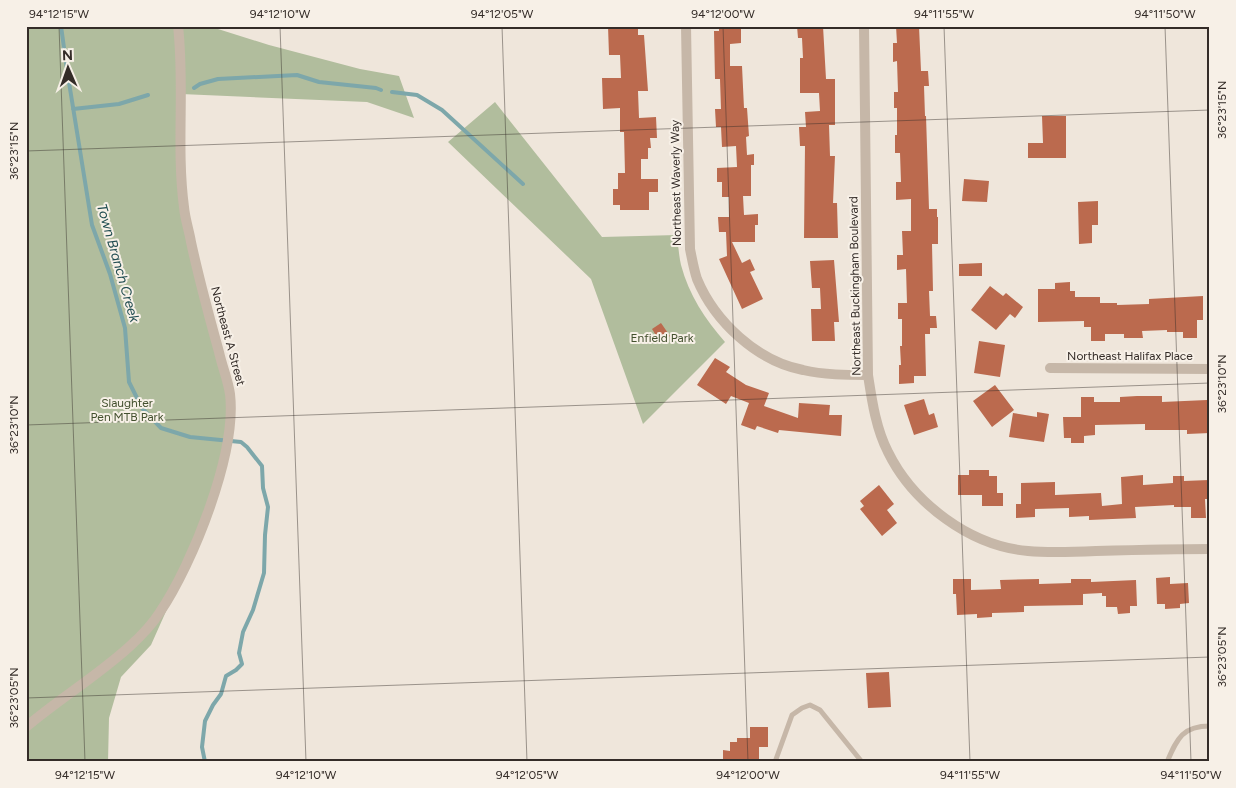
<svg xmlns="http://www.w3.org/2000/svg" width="1236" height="788" viewBox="0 0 1236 788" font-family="Figtree,sans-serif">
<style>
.green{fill:#b1bd9d}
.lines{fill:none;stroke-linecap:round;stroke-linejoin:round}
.stream{stroke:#7da7aa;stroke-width:4}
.building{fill:#bb6a4e}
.lane{stroke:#c6b7a8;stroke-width:5}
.street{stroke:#c6b7a8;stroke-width:10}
.ticks{fill:none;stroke:#342c28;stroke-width:1;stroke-opacity:0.45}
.labels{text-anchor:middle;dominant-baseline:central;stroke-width:4;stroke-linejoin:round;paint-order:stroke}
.street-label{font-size:12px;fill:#342c28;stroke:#f7f0e7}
.park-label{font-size:12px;fill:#43502e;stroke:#f7f0e7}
.water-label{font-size:14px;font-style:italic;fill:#214d51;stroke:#f7f0e7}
.neatline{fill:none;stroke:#342c28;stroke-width:2}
.ticks-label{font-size:12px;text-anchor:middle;fill:#342c28}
</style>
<rect width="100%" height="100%" fill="#efe6db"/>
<!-- green -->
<path class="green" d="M26,26H174L175,29H218L269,45L360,69L399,76L414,118L367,102L181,94L185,207L229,408L217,497L151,645L121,677L109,718L108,762H26Z
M495,102L602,237L677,235C678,245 679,256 681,265C689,295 705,319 725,342L643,424L591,279L448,142Z"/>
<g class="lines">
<!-- stream -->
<path class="stream" d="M61,26L67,70L92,225L110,274L125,328L129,382L142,408L161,428L190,437L241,442L247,447L262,466L263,488L268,507L265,535L264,573L253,610L243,632L239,653L242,664L236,670L226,676L221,694L213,705L205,721L202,747L205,762
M194,88L200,84L218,79L297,75L319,82L376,88L381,90
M392,92L417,95L442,110L523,184
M73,109L119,104L148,95"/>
</g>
<!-- building -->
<path class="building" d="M608,26H638V35H644L648,91H638L639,118L656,117L657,138H650L651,148H648V159H641V179H658V192H649V210H620V205H613V189H618V173H625L624,132H620V108L603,109L602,78H621L620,55H609Z
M719,26H741V43L730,44V66H742L744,108H747L749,136L746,137L747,155L754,154V165H751V196H743L744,215L758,214V225H755V242H732L742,263L750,259L755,270L750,272L763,299L742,309L719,259L727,256L726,232H719L718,217H729V197H722V182H717V168L737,167L736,146L722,147L721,127H716L715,109H721L720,79H715L714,31H719Z
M797,26H823L826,79H835V125H829L830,156H835L833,203H837L838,238H804L805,146H800L799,127H806L805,112L820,111L819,93H800V58H803L802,38H798Z
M896,26H919L921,71H928L929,86H924L925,116H926L929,209H937V217H938V244H932L933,291H929L930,316H936L937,328H930V334H925L926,376H914V383L899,384V365H901L900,346H902V319H898V303H907L906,269L897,270V255H903L902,231H911V199L896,200V182H901L900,153H895V135H897V108H894V92H898L897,61L893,62V43H897Z
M1042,116H1066V158H1028V143H1043Z
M964,179L989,181L987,202L962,201Z
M1098,201V225H1092V243L1079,244L1078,202Z
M834,260L839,322H834L835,341H812L811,309H821L820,288H812L810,261Z
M982,263V276H959V264Z
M1070,282V291H1075V297H1100V303H1117V305L1149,304V299L1203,296V320H1197V338H1183V332H1167V330L1142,331L1143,338H1124V334H1105V341H1091V327H1084V321L1038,322V289H1055V283Z
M990,286L1003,296L1006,293L1023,307L1015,318L1010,314L996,330L971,310Z
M661,323L670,336L660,342L652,329Z
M979,341L1005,345L1000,377L974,373Z
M715,358L730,367L726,372L746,385L769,393L764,406L798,418L799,403L830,405L829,415H842L841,436L779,430L778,433L757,426L755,430L741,425L749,403L731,396L726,404L697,385Z
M995,385L1014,410L992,427L973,401Z
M1137,396H1162V402L1207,400V414H1210V433L1187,434V430H1145V424L1095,425V435L1084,436V443H1071V438H1064L1063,417H1081V397H1094V402H1120V397Z
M924,399L929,415L934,413L938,427L914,435L904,405Z
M1037,412L1049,414L1044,442L1009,437L1013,413L1037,417Z
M969,470H989V476H997V493H1003V506H982V495H958V475H969Z
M1143,475V485L1173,483V476H1184V481L1209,480L1210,499H1205L1206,518H1191V507H1174V505L1135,507L1136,518L1089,520V516L1069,517V508L1035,509V517L1016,518V504H1021V483L1055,482V495L1101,493L1102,506L1122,504L1121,477Z
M879,485L894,504L887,510L897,523L882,536L860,509L864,506L860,501Z
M1170,577V584L1188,583L1189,603L1180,604V608L1165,609V604H1157L1156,578Z
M953,579H971V590L1001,589L1000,580L1039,579V584L1071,583V579H1091V582L1136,580L1137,606H1130V613L1118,614L1117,607H1106V596H1102V593L1083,594V605L1024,606V612L992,613V617L977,618V614L957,615L956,594H953Z
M889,672L891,707L868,708L866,673Z
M750,727H768V747H759V761L723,762V750L730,751V742H737V738H750Z"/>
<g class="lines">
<!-- lane -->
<path class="lane" d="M775,762L792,715L802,708L810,705L820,710L862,762
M1167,762C1177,739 1182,726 1210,726"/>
<!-- street -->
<path class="street" d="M686,26L690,249C692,259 694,270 697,279C715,322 757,361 803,370C824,375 847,375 868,375
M864,26L868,375C872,401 876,429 888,452C913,503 970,546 1028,551C1050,553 1073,552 1096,551C1134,550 1172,549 1210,549
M1050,368L1210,369
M26,727C59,699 97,676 129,647C140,637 152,625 160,612C193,563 237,453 230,394C228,380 222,366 219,352C209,316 199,279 191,242C189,230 185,219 184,207C176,147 185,86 178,26"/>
</g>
<!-- ticks -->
<path class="ticks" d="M59,26L85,762M280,26L306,762M502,26L527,762M723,26L748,762M944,26L970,762M1165,26L1191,762M26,151L1210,110M26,425L1210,383M26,698L1210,657"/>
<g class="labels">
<!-- street labels -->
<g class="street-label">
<text transform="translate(676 183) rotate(-91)">Northeast Waverly Way</text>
<text transform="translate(855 286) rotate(-91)">Northeast Buckingham Boulevard</text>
<text transform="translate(228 336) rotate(75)">Northeast A Street</text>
<text x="1130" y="356">Northeast Halifax Place</text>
</g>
<!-- park labels -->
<g class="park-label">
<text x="662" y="338">Enfield Park</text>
<text x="127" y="403">Slaughter<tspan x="127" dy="14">Pen MTB Park</tspan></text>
</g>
<!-- water labels -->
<g class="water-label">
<text transform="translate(118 263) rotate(74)">Town Branch Creek</text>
</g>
</g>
<!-- border -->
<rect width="1236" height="788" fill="none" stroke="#f7f0e7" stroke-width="55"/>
<!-- north arrow -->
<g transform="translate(68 68) rotate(358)" stroke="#f7f0e7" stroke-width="4" paint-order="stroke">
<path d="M0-4L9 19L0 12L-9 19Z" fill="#342c28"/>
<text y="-8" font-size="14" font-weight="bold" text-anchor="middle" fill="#342c28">N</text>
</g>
<rect x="28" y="28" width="1180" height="732" class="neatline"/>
<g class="ticks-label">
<text x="59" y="18">94°12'15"W</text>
<text x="280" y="18">94°12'10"W</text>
<text x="502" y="18">94°12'05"W</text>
<text x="723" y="18">94°12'00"W</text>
<text x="944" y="18">94°11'55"W</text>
<text x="1165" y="18">94°11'50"W</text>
<text transform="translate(1222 110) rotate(-90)" y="4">36°23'15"N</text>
<text transform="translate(14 151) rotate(-90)" y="4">36°23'15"N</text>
<text transform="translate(1222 384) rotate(-90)" y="4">36°23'10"N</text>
<text transform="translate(14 425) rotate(-90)" y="4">36°23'10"N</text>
<text transform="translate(1222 657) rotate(-90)" y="4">36°23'05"N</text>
<text transform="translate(14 698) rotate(-90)" y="4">36°23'05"N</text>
<text x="85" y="779">94°12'15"W</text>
<text x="306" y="779">94°12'10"W</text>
<text x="527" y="779">94°12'05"W</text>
<text x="748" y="779">94°12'00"W</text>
<text x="970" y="779">94°11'55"W</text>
<text x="1191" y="779">94°11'50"W</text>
</g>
</svg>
